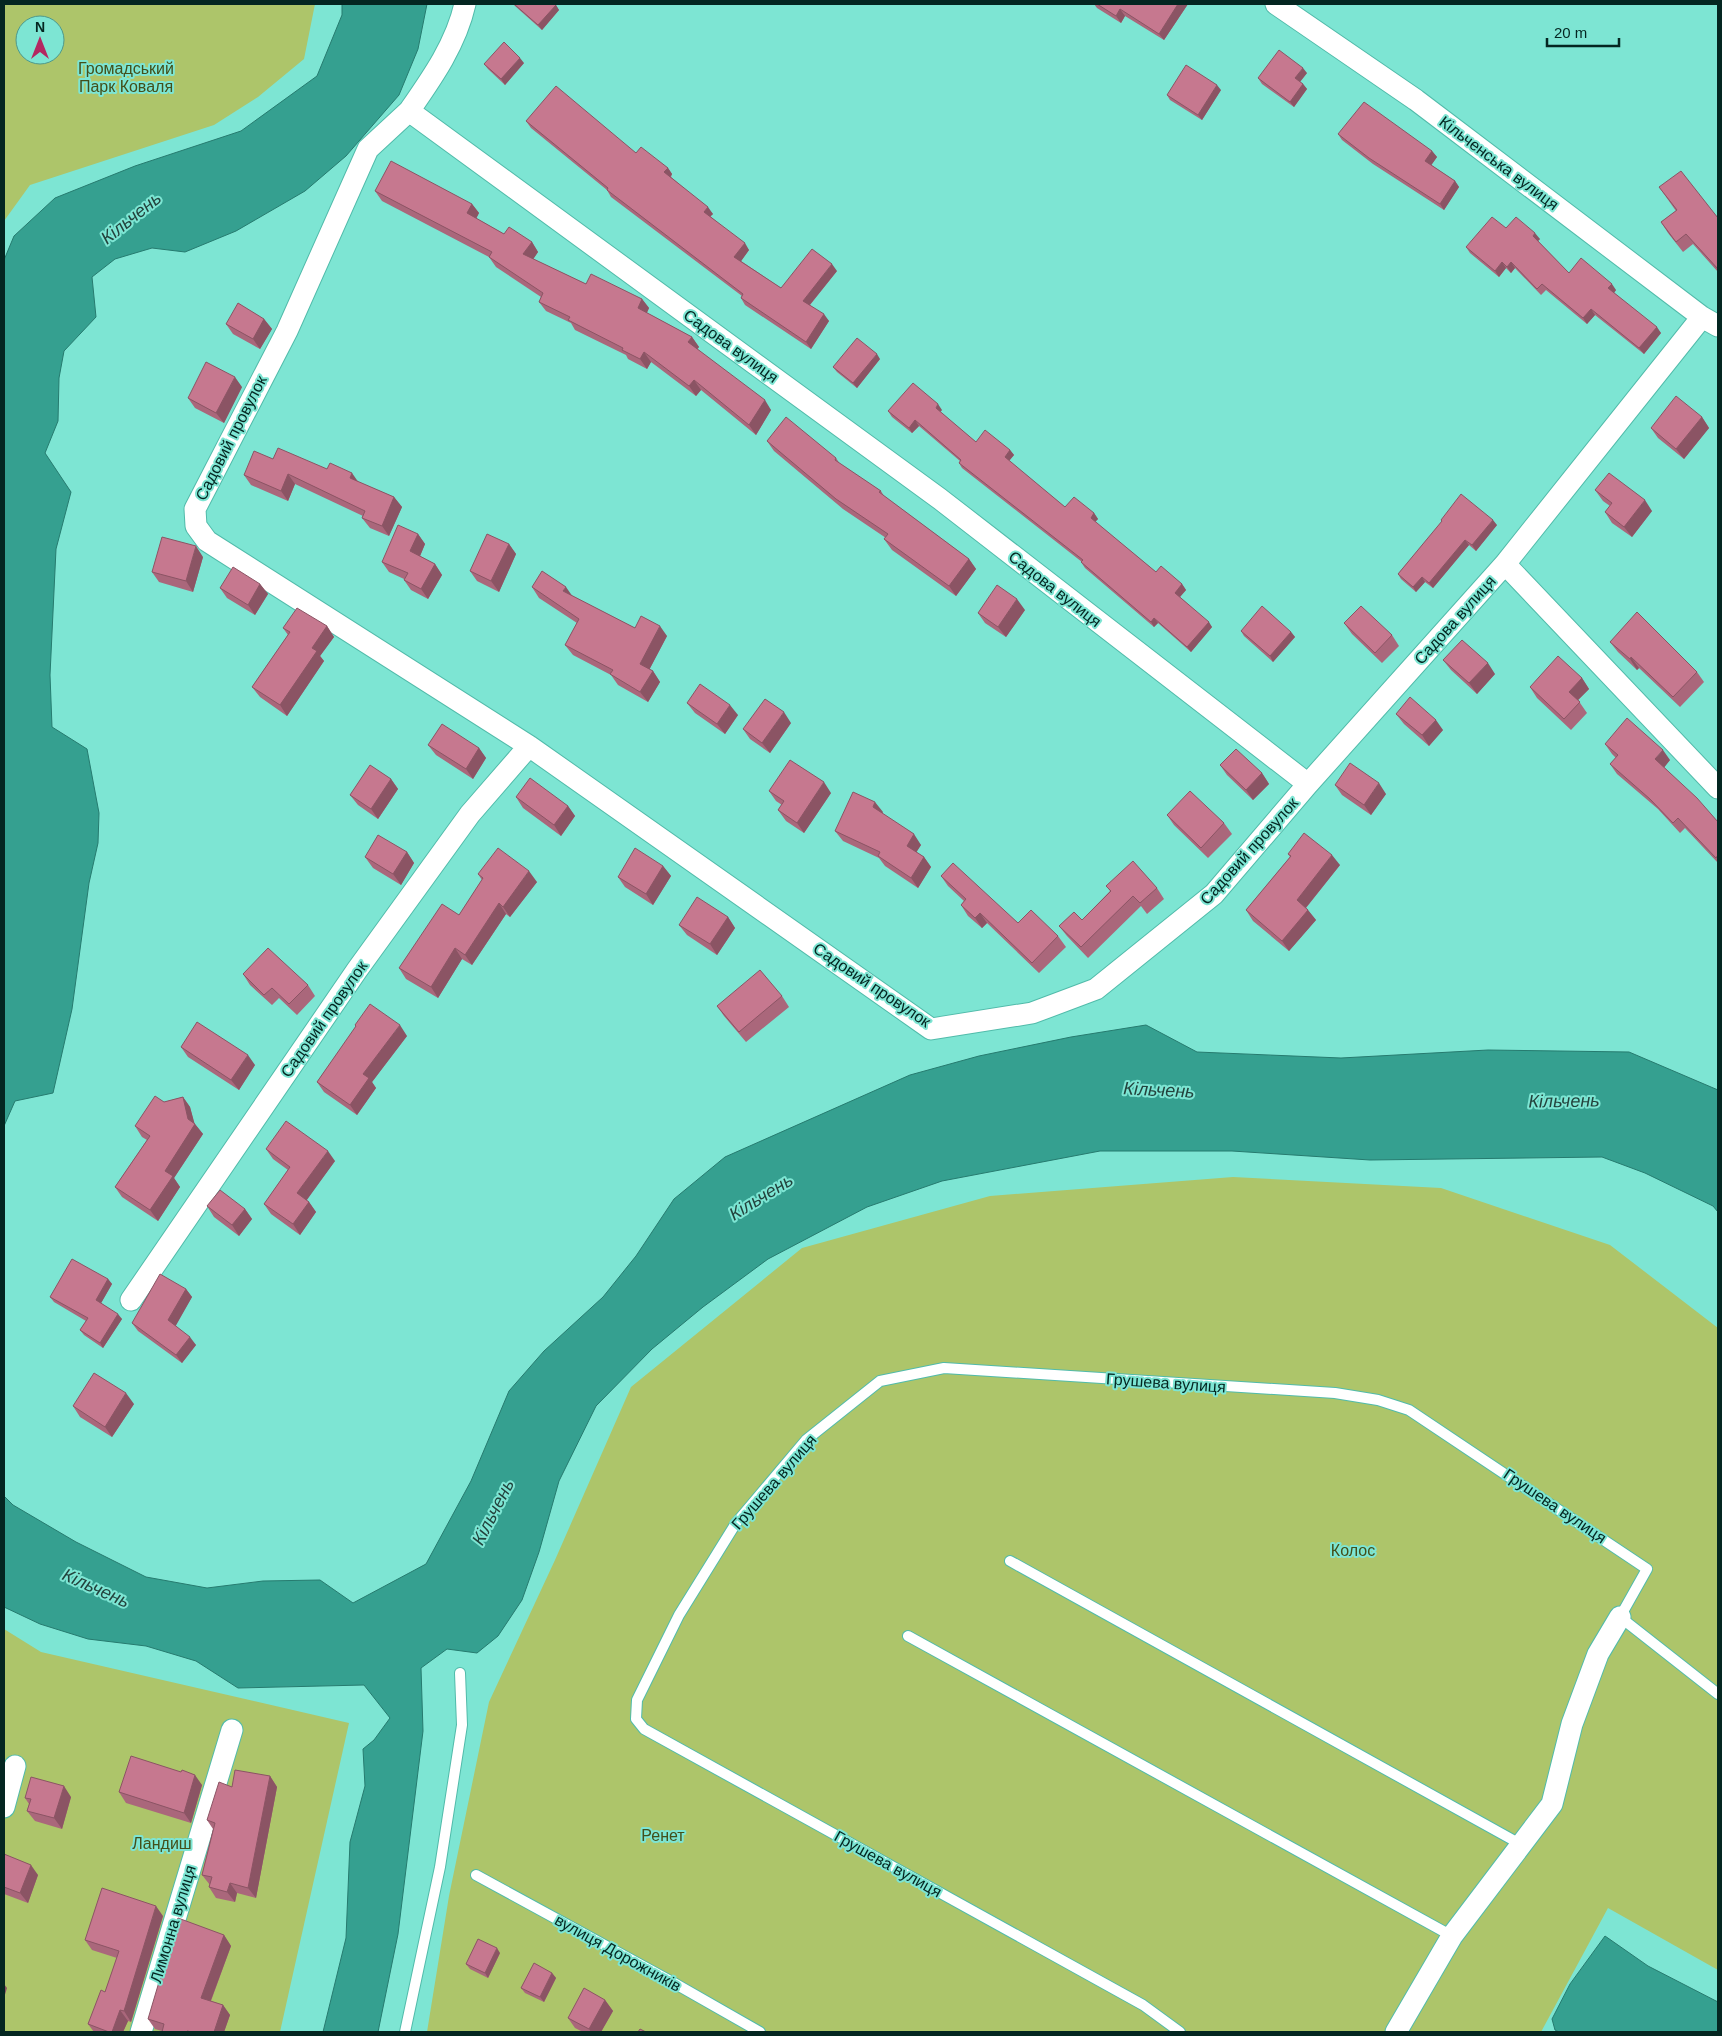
<svg xmlns="http://www.w3.org/2000/svg" width="1722" height="2036" viewBox="0 0 1722 2036" font-family="Arial,sans-serif">
<style>
.green{fill:#adc56a;fill-rule:evenodd}
.water{fill:#35a090;stroke:#267b6f}
.lines{fill:none;stroke-linecap:round;stroke-linejoin:round}
.service-casing{stroke:#51bbaa;stroke-width:12}
.minor-casing{stroke:#51bbaa;stroke-width:23}
.service{stroke:#fff;stroke-width:10}
.minor{stroke:#fff;stroke-width:21}
.wall{fill:#aa677b}
.shaded-wall{fill:#8b5464}
.building{fill:#c6788f;stroke:#8b5464}
.labels{text-anchor:middle;dominant-baseline:central;stroke-width:4;stroke-linejoin:round;paint-order:stroke}
.park-label{font-size:16px;fill:#434f1a;stroke:#7de5d3}
.street-label{font-size:16px;fill:#042621;stroke:#7de5d3}
.water-label{font-size:18px;font-style:italic;fill:#23433d;stroke:#7de5d3}
</style>
<rect width="100%" height="100%" fill="#7de5d3"/>
<!-- green -->
<path class="green" d="M4,4H315L304,59L258,97L214,125L30,185L4,221ZM25,25H55V55H25Z
M1233,1177L1441,1188L1610,1245L1718,1328V1970L1608,1908L1541,2032H427L449,1896L489,1702L555,1560L631,1387L802,1248L990,1196Z
M4,1629L41,1652L349,1723L280,2032H4Z"/>
<!-- water -->
<path class="water" d="M342,4H427L418,49L399,95L346,156L305,191L236,231L185,252L152,248L115,259L92,277L96,317L64,351L59,378L58,421L45,453L71,492L56,549L50,675L52,727L87,749L99,813L98,843L89,883L72,1009L53,1093L15,1101L4,1126V260L14,236L55,198L135,166L241,131L317,76L342,15Z
M1146,1025L1197,1052L1341,1058L1488,1050L1629,1052L1718,1090V1212L1713,1206L1645,1173L1602,1157L1370,1160L1232,1151H1100L942,1181L867,1207L768,1259L703,1307L652,1349L596,1406L559,1481L539,1552L522,1600L498,1636L477,1653L447,1649L421,1668L423,1731L398,1934L378,2032H323L346,1938L350,1842L365,1786L363,1749L374,1740L390,1718L364,1685L238,1688L196,1661L146,1646L88,1639L40,1624L4,1607V1496L13,1505L76,1542L146,1577L207,1588L263,1581L320,1580L353,1603L426,1564L471,1481L509,1391L544,1351L603,1297L636,1256L674,1199L725,1157L910,1075L979,1056L1071,1037Z
M1605,1936L1648,1966L1718,2002V2032H1559L1555,2030L1552,2019L1570,1984Z"/>
<g class="lines">
<defs>
<path id="service" d="M1010,1561L1522,1845
M908,1636L1452,1936
M476,1875L674,1983L760,2032
M405,2032L440,1867L462,1725L460,1673
M1180,2032L1143,2005L644,1729L636,1719L637,1700L679,1615L736,1523L806,1440L880,1381L944,1368L1335,1393L1378,1400L1409,1410L1647,1569L1620,1617L1718,1694"/>
<path id="minor" d="M465,4C456,44 432,78 409,111L940,499L1308,784L1505,564L1718,788
M1276,4L1416,100L1702,317L1718,326
M409,111L368,149L287,331L195,509L196,526L207,541L529,746L931,1029L1032,1013L1096,989L1214,894L1308,784
M1505,564L1702,317
M131,1300L357,970L470,814L529,746
M4,1807L15,1766
M141,2032L232,1730
M1396,2032L1452,1936L1552,1804L1572,1724L1598,1654L1620,1617"/>
</defs>
<!-- service casing -->
<use href="#service" class="service-casing"/>
<!-- minor casing -->
<use href="#minor" class="minor-casing"/>
<!-- service -->
<use href="#service" class="service"/>
<!-- minor -->
<use href="#minor" class="minor"/>
</g>
<!-- wall -->
<path class="wall" d="M513,4H555L559,10L542,30L515,6Z
M1094,4H1188L1164,40L1125,16L1121,23L1097,8Z
M524,63L505,85L488,69L484,64Z
M1307,73L1300,82L1303,84L1307,89L1294,107L1262,84L1258,78Z
M1221,90L1202,120L1170,100L1167,95Z
M526,121L636,153L668,168L672,174L671,177L713,214L710,216L749,250L741,261L781,288L837,271L810,305L829,321L811,349L745,305L741,298L742,296L611,197L607,190L531,128Z
M1338,134L1432,151L1437,157L1431,165L1455,181L1459,187L1444,210L1373,164L1342,140Z
M1659,187L1718,218V272L1693,244L1683,252L1668,233L1661,222L1676,211Z
M375,191L472,204L479,213L476,218L504,234L532,242L538,252L533,259L586,284L642,299L649,308L647,313L692,337L699,347L697,349L771,410L756,435L701,390L696,396L651,362L647,369L628,359L626,355L575,330L571,323L546,311L539,302L541,297L496,267L489,257L382,201Z
M1506,228L1540,239L1538,241L1569,273L1616,290L1614,293L1661,333L1644,354L1595,315L1587,324L1546,290L1541,295L1515,268L1511,273L1506,268L1499,277L1470,253L1466,247Z
M264,319L272,329L260,349L233,334L226,324Z
M880,359L857,388L837,372L833,367Z
M242,387L224,423L195,408L188,398Z
M942,410L940,412L976,442L1010,450L1014,455L1009,461L1065,507L1094,513L1098,519L1095,522L1156,572L1182,584L1186,590L1180,597L1212,627L1191,652L1158,623L1154,627L1085,568L1081,562H1082L962,468L959,463L960,461L919,426L912,433L892,417L888,411Z
M1702,417L1709,428L1684,459L1658,438L1651,428Z
M767,441L836,458L840,464L881,491L884,496L969,559L976,569L956,596L892,550L884,539L886,538L843,509L774,451Z
M273,459L327,469L394,497L402,507L389,536L370,528L362,518L363,516L295,484L288,501L251,485L244,475Z
M1595,490L1652,511L1632,537L1612,523L1605,512L1610,506L1603,501Z
M1441,520L1497,525L1476,551L1469,545L1433,588L1425,582L1416,592L1401,579L1398,574L1442,522Z
M418,534L425,544L420,556L435,564L442,575L428,599L411,590L404,580V579L389,572L382,562Z
M509,544L516,554L499,592L477,581L470,571Z
M203,557L193,592L159,582L152,572Z
M260,584L268,594L255,615L227,598L220,588Z
M532,587L572,596L635,628L667,636L649,670L653,671L660,682L648,702L618,685L611,675L573,655L565,645L577,623L539,598Z
M1025,610L1006,637L985,623L978,613Z
M1344,623L1392,635L1399,646L1382,663L1352,634Z
M327,626L334,637L320,656L324,661L287,716L260,697L252,687L288,635L283,628Z
M1241,631L1291,632L1295,637L1273,662L1244,636Z
M1610,642L1697,672L1704,682L1680,707L1639,668L1637,670L1618,652Z
M1443,660L1495,674L1477,694L1451,670Z
M1582,678L1589,689L1578,700L1587,713L1571,730L1537,698L1530,687Z
M687,703L738,715L725,734L695,713Z
M1396,714L1443,730L1429,746L1404,724Z
M791,723L770,753L750,739L743,729Z
M1605,744L1670,760L1664,767L1718,822V863L1685,828L1680,833L1658,809L1617,774L1610,764L1616,758L1612,754Z
M428,745L479,748L486,758L473,779L436,755Z
M1220,765L1262,773L1269,784L1253,800L1227,775Z
M391,779L398,789L378,819L358,805L350,795Z
M1335,785L1386,794L1371,815L1342,795Z
M769,791L831,793L804,833L786,821L778,810L782,805L776,801Z
M516,797L568,806L575,816L561,836L523,808Z
M883,812L882,813L921,845L916,852L924,857L931,867L918,888L885,866L879,858L843,841L835,831Z
M1167,815L1224,823L1232,834L1208,858L1174,825Z
M407,852L414,863L401,885L373,868L365,857Z
M1288,854L1340,865L1306,908L1316,920L1289,951L1253,921L1246,910L1290,857Z
M663,866L671,876L653,905L625,887L618,877Z
M478,874L537,882L510,917L506,914L472,965L462,959L438,998L406,979L399,968L459,915L482,880Z
M941,876L1018,923L1058,936L1066,947L1039,973L987,923L982,928L968,916L961,905L964,901L948,886Z
M1106,886L1157,888L1164,899L1147,914L1141,906L1088,958L1067,936L1059,926L1082,920L1110,891Z
M728,917L735,928L717,955L687,935L679,925Z
M243,974L308,985L315,996L297,1015L279,998L272,1005L250,985Z
M782,996L789,1007L746,1042L724,1016L717,1006Z
M355,1025L407,1036L372,1082L376,1088L357,1115L324,1092L317,1082L356,1027Z
M181,1047L255,1065L239,1090L188,1057Z
M183,1097L190,1107L194,1123L203,1134L174,1178L180,1187L158,1221L122,1197L115,1187L147,1140L142,1137L135,1126L164,1102Z
M266,1149L335,1161L306,1200L309,1202L316,1212L300,1235L271,1214L264,1204L288,1170L273,1159Z
M207,1206L245,1209L252,1219L239,1236L214,1217Z
M108,1279L112,1284L101,1303L122,1319L103,1348L84,1335L80,1330L86,1321L54,1302L50,1297Z
M186,1289L192,1297L175,1326L196,1345L182,1363L138,1331L132,1323Z
M134,1404L112,1437L80,1417L73,1406Z
M181,1772L202,1785L191,1823L126,1803L119,1792Z
M270,1776L277,1787L256,1898L237,1893L235,1902L216,1898L209,1887L210,1885L202,1875L213,1829L207,1820L232,1787Z
M71,1797L62,1829L35,1821L27,1811L29,1804L25,1798Z
M4,1855L38,1875L28,1903L4,1894Z
M163,1916L131,2022L128,2021L123,2032H94L88,2024L105,1992L117,1958L92,1950L85,1940Z
M224,1935L231,1946L211,2001L223,2005L230,2015L224,2032H162V2031L155,2029L148,2019Z
M500,1953L488,1978L470,1969L466,1964Z
M552,1973L556,1978L544,2002L525,1993L521,1988Z
M605,2000L613,2011L601,2032H583L575,2028L568,2018Z"/>
<!-- shaded-wall -->
<path class="shaded-wall" d="M1178,4H1188L1164,40L1159,34Z
M556,5L559,10L542,30L538,25Z
M1120,9L1125,16L1121,23L1116,16Z
M520,58L524,63L505,85L501,79Z
M1303,68L1307,73L1299,83L1295,78Z
M1303,84L1307,89L1294,107L1290,102Z
M1217,85L1221,90L1202,120L1198,115Z
M1432,151L1437,157L1430,167L1425,161Z
M668,168L672,174L669,179L664,172Z
M1455,181L1459,187L1444,210L1440,204Z
M472,204L479,213L474,223L467,213Z
M708,207L713,214L709,218L704,212Z
M1535,233L1540,239L1537,242L1533,236Z
M532,242L538,252L530,264L523,254Z
M745,243L749,250L739,264L734,257Z
M1502,262L1506,268L1499,277L1495,271Z
M1511,262L1515,268L1511,273L1507,267Z
M832,264L837,271L808,307L803,301Z
M1612,284L1616,290L1613,294L1608,288Z
M642,299L649,308L644,318L638,308Z
M1591,309L1595,315L1587,324L1583,318Z
M824,314L829,321L811,349L806,342Z
M264,319L272,329L260,349L253,339Z
M1657,327L1661,333L1644,354L1639,348Z
M692,337L699,347L695,352L688,342Z
M644,352L651,362L647,369L640,359Z
M877,354L880,359L857,388L853,383Z
M235,377L242,387L224,423L216,413Z
M694,380L701,390L696,396L689,386Z
M765,400L771,410L756,435L749,425Z
M938,404L942,410L939,413L936,408Z
M1702,417L1709,428L1684,459L1676,449Z
M915,420L919,426L912,433L909,428Z
M1010,450L1014,455L1008,462L1005,457Z
M352,473L359,483L350,478Z
M288,474L295,484L288,501L281,491Z
M394,497L402,507L389,536L382,526Z
M1645,500L1652,511L1632,537L1624,527Z
M1094,513L1098,519L1094,523L1091,518Z
M1493,520L1497,525L1476,551L1472,545Z
M418,534L425,544L418,561L410,551Z
M1465,540L1469,545L1433,588L1429,583Z
M509,544L516,554L499,592L491,581Z
M196,546L203,557L193,592L186,581Z
M969,559L976,569L956,596L949,586Z
M435,564L442,575L428,599L421,589Z
M1422,577L1425,582L1416,592L1413,587Z
M260,584L268,594L255,615L248,605Z
M1182,584L1186,590L1179,598L1175,593Z
M566,587L573,597L563,591Z
M1017,599L1025,610L1006,637L998,627Z
M1154,618L1158,623L1154,627L1151,622Z
M1209,622L1212,627L1191,652L1187,647Z
M327,626L334,637L320,656L324,661L287,716L280,705L312,648Z
M660,626L667,636L647,674L640,664Z
M1291,632L1295,637L1273,662L1270,656Z
M1631,657L1639,668L1637,670L1630,659Z
M1488,663L1495,674L1477,694L1469,683Z
M653,671L660,682L648,702L640,692Z
M1582,678L1589,689L1576,702L1569,692Z
M730,705L738,715L725,734L717,724Z
M784,712L791,723L770,753L762,743Z
M1436,720L1443,730L1429,746L1422,735Z
M479,748L486,758L473,779L466,769Z
M1663,750L1670,760L1663,769L1655,759Z
M1262,773L1269,784L1253,800L1246,790Z
M391,779L398,789L378,819L371,809Z
M824,782L831,793L804,833L797,823Z
M1379,783L1386,794L1371,815L1364,805Z
M875,802L883,812L880,818L873,807Z
M568,806L575,816L561,836L554,825Z
M914,834L921,845L914,856L907,846Z
M407,852L414,863L401,885L393,874Z
M1332,855L1340,865L1304,910L1297,900Z
M924,857L931,867L918,888L911,878Z
M663,866L671,876L653,905L646,894Z
M529,871L537,882L510,917L503,907Z
M499,903L506,914L472,965L465,955Z
M1308,910L1316,920L1289,951L1282,941Z
M980,913L987,923L982,928L975,918Z
M728,917L735,928L717,955L710,944Z
M455,948L462,959L438,998L431,987Z
M400,1025L407,1036L372,1082L376,1088L357,1115L350,1105L363,1074Z
M248,1055L255,1065L239,1090L231,1080Z
M183,1097L190,1107L195,1125V1124L203,1134L174,1178L180,1187L158,1221L150,1210L165,1171L188,1119Z
M328,1151L335,1161L304,1204L297,1193Z
M309,1202L316,1212L300,1235L293,1224Z
M245,1209L252,1219L239,1236L232,1225Z
M108,1279L112,1284L100,1305L96,1300Z
M186,1289L192,1297L174,1329L168,1320Z
M118,1314L122,1319L103,1348L100,1343Z
M190,1337L196,1345L182,1363L176,1355Z
M126,1393L134,1404L112,1437L105,1427Z
M195,1775L202,1785L191,1823L184,1813Z
M270,1776L277,1787L256,1898L248,1888Z
M64,1786L71,1797L62,1829L54,1818Z
M31,1865L38,1875L28,1903L20,1893Z
M230,1883L237,1893L235,1902L227,1892Z
M156,1906L163,1916L131,2022L124,2011Z
M224,1935L231,1946L208,2008L201,1998Z
M497,1948L500,1953L488,1978L485,1973Z
M552,1973L556,1978L544,2002L540,1997Z
M4,1984L7,1988L4,1998Z
M605,2000L613,2011L601,2032H591L589,2029Z
M223,2005L230,2015L224,2032H214Z
M120,2010L128,2021L123,2032H112Z"/>
<!-- building -->
<path class="building" d="M514,4H555L556,5L538,25Z
M1097,4H1178L1159,34L1120,9L1116,16Z
M504,42L520,58L501,79L484,64Z
M1279,50L1303,68L1295,78L1303,84L1290,102L1258,78Z
M1186,65L1217,85L1198,115L1167,95Z
M556,86L636,153L641,147L668,168L664,172L708,207L704,212L745,243L734,257L781,288L812,249L832,264L803,301L824,314L806,342L741,298L743,294L607,190L608,188L526,121Z
M1364,102L1432,151L1425,161L1455,181L1440,204L1369,158L1338,134Z
M391,161L472,204L467,213L504,234L509,227L532,242L523,254L586,284L591,274L642,299L638,308L692,337L688,342L765,400L749,425L694,380L689,386L644,352L640,359L622,350L623,348L568,320L570,317L539,302L543,293L489,257L492,252L375,191Z
M1681,171L1718,218V269L1686,234L1676,242L1661,222L1677,210L1659,187Z
M1492,217L1506,228L1516,217L1535,233L1533,236L1569,273L1581,258L1612,284L1608,288L1657,327L1639,348L1591,309L1583,318L1542,284L1537,289L1511,262L1507,267L1502,262L1495,271L1466,247Z
M238,303L264,319L253,339L226,324Z
M857,338L877,354L853,383L833,367Z
M206,362L235,377L216,413L188,398Z
M913,383L938,404L936,408L976,442L985,430L1010,450L1005,457L1065,507L1074,497L1094,513L1091,518L1156,572L1161,566L1182,584L1175,593L1209,622L1187,647L1154,618L1151,622L1081,562L1083,560L959,463L961,460L915,420L909,428L888,411Z
M1676,396L1702,417L1676,449L1651,428Z
M786,417L836,458L835,460L881,491L879,492L969,559L949,586L884,539L888,534L836,499L767,441Z
M278,448L327,469L330,463L352,473L350,478L394,497L382,526L362,518L365,511L288,474L281,491L244,475L254,451L273,459Z
M1609,473L1645,500L1624,527L1605,512L1612,503L1595,490Z
M1461,494L1493,520L1472,545L1465,540L1429,583L1422,577L1413,587L1398,574L1442,521L1441,520Z
M398,525L418,534L410,551L435,564L421,589L404,580L408,573L382,562Z
M487,534L509,544L491,581L470,571Z
M162,537L196,546L186,581L152,572Z
M233,567L260,584L248,605L220,588Z
M542,571L566,587L563,591L635,628L641,616L660,626L640,664L653,671L640,692L610,674L613,670L565,645L579,619L532,587Z
M997,585L1017,599L998,627L978,613Z
M1262,606L1291,632L1270,656L1241,631Z
M1361,606L1392,635L1375,653L1344,623Z
M297,608L327,626L312,648L317,651L280,705L252,687L290,632L283,628Z
M1637,612L1697,672L1673,697L1631,657L1630,659L1610,642Z
M1462,640L1488,663L1469,683L1443,660Z
M1558,656L1582,678L1569,692L1580,702L1564,719L1530,687Z
M700,684L730,705L717,724L687,703Z
M1410,697L1436,720L1422,735L1396,714Z
M765,699L784,712L762,743L743,729Z
M1627,718L1663,750L1655,759L1697,798L1718,822V855L1716,858L1678,818L1673,823L1650,799L1610,764L1618,755L1605,744Z
M442,724L479,748L466,769L428,745Z
M1236,749L1262,773L1246,790L1220,765Z
M790,760L824,782L797,823L778,810L784,801L769,791Z
M1350,763L1379,783L1364,805L1335,785Z
M370,765L391,779L371,809L350,795Z
M530,778L568,806L554,825L516,797Z
M1190,791L1224,823L1201,848L1167,815Z
M853,792L875,802L873,807L914,834L907,846L924,857L911,878L878,856L880,852L835,831Z
M1304,833L1332,855L1297,900L1308,910L1282,941L1246,910L1291,856L1288,854Z
M378,835L407,852L393,874L365,857Z
M498,848L529,871L503,907L499,903L465,955L455,948L431,987L399,968L442,904L459,915L483,878L478,874Z
M635,848L663,866L646,894L618,877Z
M1133,861L1157,888L1140,903L1133,896L1081,947L1059,926L1074,912L1082,920L1111,891L1106,886Z
M953,863L1018,923L1031,910L1058,936L1032,963L980,913L975,918L961,905L966,899L941,876Z
M697,897L728,917L710,944L679,925Z
M268,948L308,985L289,1004L272,988L264,995L243,974Z
M760,970L782,996L739,1032L717,1006Z
M370,1004L400,1025L363,1074L369,1078L350,1105L317,1082L356,1026L355,1025Z
M197,1022L248,1055L231,1080L181,1047Z
M155,1096L164,1102L183,1097L188,1119L195,1124L165,1171L173,1176L150,1210L115,1187L150,1136L135,1126Z
M286,1121L328,1151L297,1193L309,1202L293,1224L264,1204L290,1167L266,1149Z
M220,1190L245,1209L232,1225L207,1206Z
M72,1259L108,1279L96,1300L118,1314L100,1343L80,1330L88,1318L50,1297Z
M160,1274L186,1289L168,1320L190,1337L176,1355L132,1323Z
M94,1373L126,1393L105,1427L73,1406Z
M131,1756L181,1772L182,1770L195,1775L184,1813L119,1792Z
M235,1770L270,1776L248,1888L230,1883L227,1892L209,1887L212,1877L202,1875L215,1823L207,1820L219,1782L232,1787Z
M31,1777L64,1786L54,1818L27,1811L31,1799L25,1798Z
M4,1854L31,1865L20,1893L4,1887Z
M102,1888L156,1906L124,2011L120,2010L112,2032H109L88,2024L101,1990L105,1992L119,1951L85,1940Z
M178,1918L224,1935L201,1998L223,2005L214,2032H192L187,2031V2032H162L164,2024L148,2019Z
M478,1939L497,1948L485,1973L466,1964Z
M534,1963L552,1973L540,1997L521,1988Z
M584,1988L605,2000L589,2029L568,2018Z
M640,2029L646,2032H638Z"/>
<g class="labels">
<!-- park labels -->
<g class="park-label">
<text x="126" y="68">Громадський<tspan x="126" dy="18">Парк Коваля</tspan></text>
<text x="1353" y="1550">Колос</text>
<text x="663" y="1835">Ренет</text>
<text x="162" y="1843">Ландиш</text>
</g>
<!-- street labels -->
<g class="street-label">
<text transform="translate(1499 163) rotate(37)">Кільченська вулиця</text>
<text transform="translate(731 346) rotate(36)">Садова вулиця</text>
<text transform="translate(231 438) rotate(-63)">Садовий провулок</text>
<text transform="translate(1055 589) rotate(38)">Садова вулиця</text>
<text transform="translate(1455 620) rotate(-48)">Садова вулиця</text>
<text transform="translate(1249 851) rotate(-48)">Садовий провулок</text>
<text transform="translate(872 985) rotate(34)">Садовий провулок</text>
<text transform="translate(324 1019) rotate(-55)">Садовий провулок</text>
<text transform="translate(1166 1383) rotate(4)">Грушева вулиця</text>
<text transform="translate(774 1482) rotate(-49)">Грушева вулиця</text>
<text transform="translate(1555 1506) rotate(34)">Грушева вулиця</text>
<text transform="translate(888 1864) rotate(29)">Грушева вулиця</text>
<text transform="translate(173 1924) rotate(-73)">Лимонна вулиця</text>
<text transform="translate(618 1953) rotate(29)">вулиця Дорожників</text>
</g>
<!-- water labels -->
<g class="water-label">
<text transform="translate(131 218) rotate(-39)">Кільчень</text>
<text transform="translate(1159 1090) rotate(3)">Кільчень</text>
<text transform="translate(1564 1101) rotate(-1)">Кільчень</text>
<text transform="translate(761 1197) rotate(-32)">Кільчень</text>
<text transform="translate(493 1512) rotate(-63)">Кільчень</text>
<text transform="translate(96 1588) rotate(24)">Кільчень</text>
</g>
</g>
<!-- border -->
<rect width="1722" height="2036" fill="none" stroke="#042621" stroke-width="10"/>
<!-- north arrow -->
<g transform="translate(40 40)"><circle r="24" fill="#7de5d3" stroke="#4d998c"/>
<path d="M0-4L9 19L0 12L-9 19Z" fill="#b42861"/>
<text y="-8" font-size="14" font-weight="bold" text-anchor="middle" fill="#042621">N</text>
</g>
<!-- scale -->
<path d="M1547 38v8h72v-8" fill="none" stroke="#042621" stroke-width="2.5"/>
<text x="1554" y="38" font-size="15" fill="#042621" stroke="#7de5d3" stroke-width="4" paint-order="stroke">20 m</text>
</svg>
